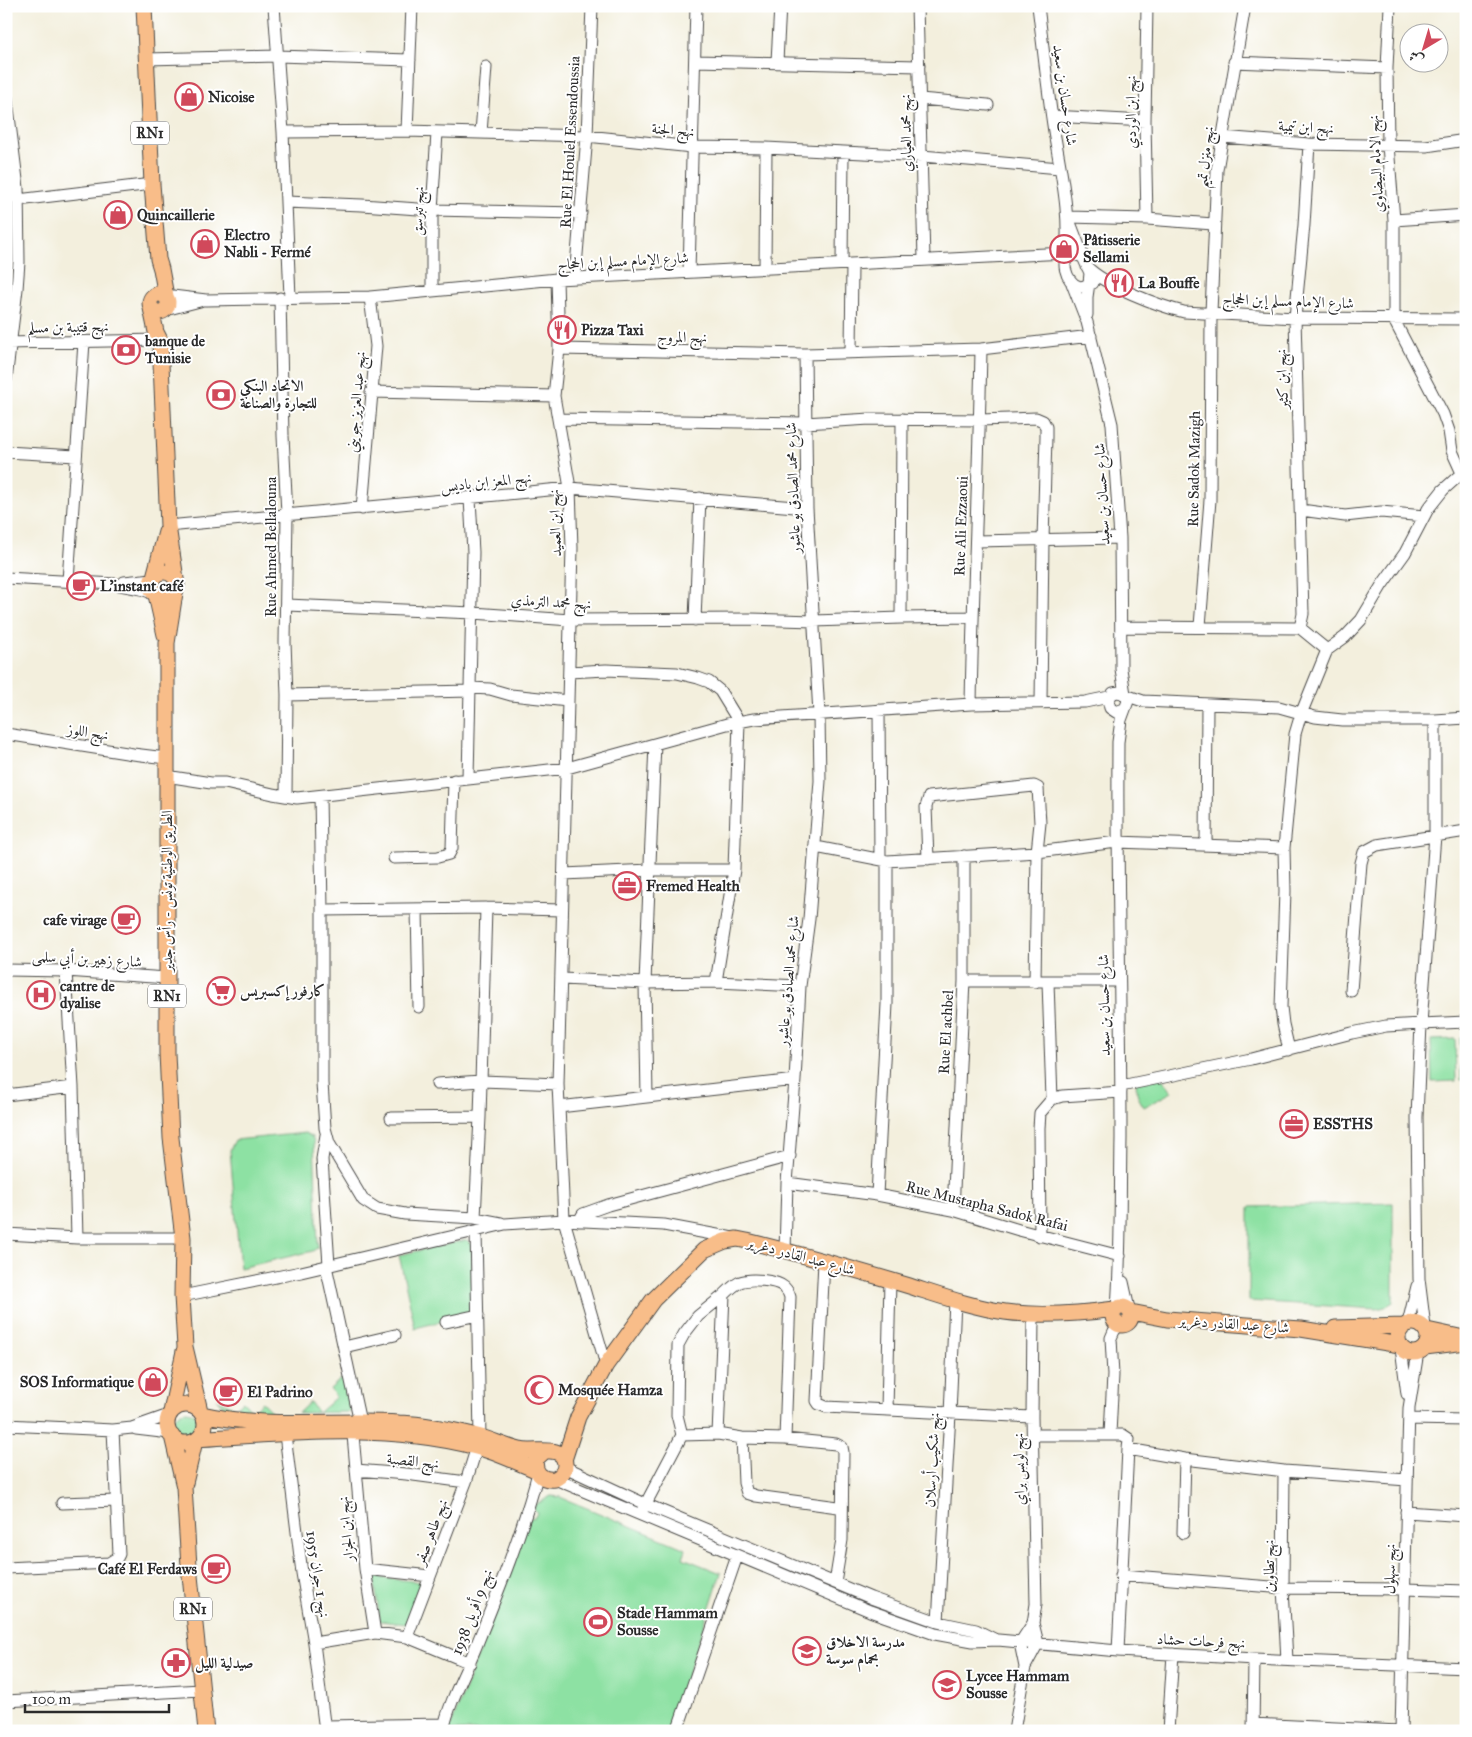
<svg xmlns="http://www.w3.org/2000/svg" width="1472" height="1737" viewBox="0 0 1472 1737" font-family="'IM FELL Great Primer',Amiri,serif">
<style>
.green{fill:#8de1a3;stroke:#5c8667}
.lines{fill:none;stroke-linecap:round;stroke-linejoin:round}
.minor-casing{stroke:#494846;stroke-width:13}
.major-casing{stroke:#494846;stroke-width:17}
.minor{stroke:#fff;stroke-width:11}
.major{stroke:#f8bd89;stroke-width:15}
.labels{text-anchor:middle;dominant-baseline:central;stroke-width:4;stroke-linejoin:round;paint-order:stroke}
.shield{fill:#fff;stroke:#6b6b6b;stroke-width:1}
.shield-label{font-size:14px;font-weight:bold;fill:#2b2b2b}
.street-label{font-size:15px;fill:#2b2b2b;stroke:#fff}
.poi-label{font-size:15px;font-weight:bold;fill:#2b2b2b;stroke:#fff;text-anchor:start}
</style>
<rect width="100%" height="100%" fill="#fff"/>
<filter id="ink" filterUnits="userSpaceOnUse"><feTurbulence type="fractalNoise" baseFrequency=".02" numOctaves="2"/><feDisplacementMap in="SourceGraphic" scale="10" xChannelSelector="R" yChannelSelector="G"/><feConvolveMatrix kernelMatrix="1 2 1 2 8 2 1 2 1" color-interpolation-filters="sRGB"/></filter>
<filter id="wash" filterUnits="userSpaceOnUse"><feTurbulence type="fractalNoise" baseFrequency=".0096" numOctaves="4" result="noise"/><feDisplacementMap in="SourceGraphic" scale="20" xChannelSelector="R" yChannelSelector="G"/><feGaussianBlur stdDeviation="1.12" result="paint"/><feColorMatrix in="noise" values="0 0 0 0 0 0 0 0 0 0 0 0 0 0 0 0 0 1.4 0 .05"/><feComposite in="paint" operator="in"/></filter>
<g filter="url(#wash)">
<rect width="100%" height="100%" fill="#f3efdd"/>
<!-- green -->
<path class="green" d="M1460,1038H1466V1080H1461Z
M1455,1039L1456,1081L1432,1082L1431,1040Z
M1156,1070L1172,1092L1144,1107C1137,1097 1135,1089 1137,1077Z
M305,1133L312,1137L314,1141L318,1247L313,1251L240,1268L230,1150L235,1140Z
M1393,1203V1302L1385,1307L1377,1309L1249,1301V1207Z
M467,1240L472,1245L473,1314L415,1328L399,1255Z
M341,1379L352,1390L350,1412L298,1413L310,1402L318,1413L336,1397L330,1389Z
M216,1399L235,1408L243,1401L252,1411L262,1402L274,1414H231Z
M173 1424a13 13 0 1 1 26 0a13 13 0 1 1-26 0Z
M551,1496L560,1497L686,1549L683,1558L721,1573L669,1731H449L530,1518L535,1517L537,1513L534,1509L535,1505Z
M374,1577L421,1582L406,1624L380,1621Z"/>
</g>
<g filter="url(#ink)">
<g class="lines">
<defs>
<path id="minor" d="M274,6L283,132L290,297
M917,6L924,259
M1038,6C1043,46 1047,85 1053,125C1060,170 1072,215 1065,262
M1390,6L1387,68L1388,145L1394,220V320L1443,414L1449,431L1452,451L1462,473L1466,475
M147,59L277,56L410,60
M695,61L919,66
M777,61L780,6
M1234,62L1387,68
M6,92L18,188L19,262L17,289L6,380
M920,99L988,105
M1052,116L1145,121
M407,131L412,6
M283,132L407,131L587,136L692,147L766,148L922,156L1060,168
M481,133L486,67
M1222,137L1309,144L1426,146L1466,140
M6,200L18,188
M18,200L152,184
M286,202L362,205L432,210L581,213
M1068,217L1147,219L1213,224
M1147,219L1145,121L1147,6
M1394,220L1466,215
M1071,225L1084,259
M1074,254L1083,257L1090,273L1089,283C1075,296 1061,271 1066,259Z
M842,264L843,152
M1087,267C1104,285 1159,306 1184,312L1295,318L1466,319
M765,269L766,148
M689,272L696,6
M575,278L587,136L592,6
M557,279L559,349L554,396L570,488L572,548L558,1084L564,1220L606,1365
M1071,281L1087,322L1112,424L1120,538L1121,669L1125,694
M432,291V210L437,133
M164,295L206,300L370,297L557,279L1066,253L1074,254
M280,298L283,436L287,514L285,642L287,695L286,796
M165,310L200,301
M1087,315V297L1089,283H1093
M6,343L160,340
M559,349L805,354L981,349L1091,336
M851,352L852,264
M371,392L554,396
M558,419L805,423L870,419L980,420L1036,418L1043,421L1046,427V437L1043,540L1041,702
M6,452L76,456
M362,509L376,346L370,297
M1301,510L1345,516L1381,512L1424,516
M168,526L570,488L807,508
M976,541L1120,538
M6,578L115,584L141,589L155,594
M68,581L84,342
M124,582L153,579
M287,605L473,613L570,620L750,619L814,621L901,618L972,617
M901,618L902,419
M695,620L700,498
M1200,626L1210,500L1211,313L1217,170L1245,6
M1121,627L1300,628L1303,614L1295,318L1304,225L1309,144
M1300,628L1327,650
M569,672L606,670L677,673L698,678L709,682L720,691L739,722L734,870L716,982L800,986
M471,688L490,689L511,695L568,701
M287,695L471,691
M1125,695L1143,701L1279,707L1315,717L1342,720H1435L1466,718
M971,704C973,586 979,468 981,349
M879,710L880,859
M6,734L133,754L166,758
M166,776L211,783H225L273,794L297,798L567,768L727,724L754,719L971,704L1085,702L1109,697
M468,778L473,552L470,499
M320,796L322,910V1083L325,1128L329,1143L363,1200L377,1209L405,1214L475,1218L501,1223
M1206,845L1207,704
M816,847L887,861L1037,852L1117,842L1284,848
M394,858L438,857L449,854L452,848L454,780
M928,859L926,807L929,797L1034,786L1038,788L1040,823L1037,852L1035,982
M564,874L650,870H734
M417,909L419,1007
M322,910L486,908L562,910
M6,970L66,971L167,978
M66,971L73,1087L77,1238
M562,979L645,983L716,982
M964,981H1119
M1048,982L1052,1099
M1351,991L1361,863L1364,852L1377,845L1466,831
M1289,1050L1283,1024L1281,1007L1285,891L1284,848L1295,734L1301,714L1327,650L1345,637L1361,620L1382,585L1405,553L1428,509L1443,490L1462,473
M437,1084L481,1081L558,1084
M1121,1086L1251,1059L1352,1033L1386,1026L1421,1024L1435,835V720
M6,1095L73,1087
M647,1097L645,983L655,744
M559,1107L795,1080
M391,1118L480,1117
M326,1135L322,1159L329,1265
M787,1183L877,1195L953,1210L1019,1230L1120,1256
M877,1195L887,1004V861
M953,1210L964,981V856
M475,1218L480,1117L486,908
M579,1221L583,1214L608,1205L790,1156
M6,1234L77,1238H183
M1040,1236L1039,1128L1040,1113L1052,1099L1062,1096L1121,1092
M785,1251L787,1183L795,1080L800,986L809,919L820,781L819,714L807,508L805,354
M824,1262L817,1401L819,1404L826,1407L1032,1417
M326,1266L360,1422
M1123,1282L1129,1309
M182,1296L301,1272L505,1224L564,1220L664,1225L733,1238
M1117,1308C1121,1252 1120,1195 1121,1138C1121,1006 1117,874 1118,742L1121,720L1128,701C1126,693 1120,691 1113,693L1108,700L1110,708L1116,712L1124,709
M446,1322L478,1315
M1408,1323L1417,1286
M1425,1327L1419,1279L1417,1117L1421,1024L1466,1022
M344,1347L395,1335
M1401,1348L1407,1394
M887,1410L890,1280
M1409,1419L1466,1420
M352,1424L365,1569L375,1633
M6,1425L113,1430L132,1428L169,1415
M284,1426L302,1573L314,1643L325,1731
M136,1429L170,1433
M718,1434L724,1295C729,1290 734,1285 740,1282C750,1278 777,1280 784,1287C787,1290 789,1293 790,1297L785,1439
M1110,1434L1113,1375L1111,1338L1114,1331L1119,1325
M682,1435L677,1415L678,1345L684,1334L698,1316L724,1295
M1033,1435H1123L1129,1439L1128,1449
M742,1438L744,1483L747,1493L756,1496L838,1507
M565,1467L645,1504L871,1598L938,1622L976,1630L994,1639
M356,1470L406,1474L466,1482
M1284,1471L1283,1588L1287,1660
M555,1479L870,1611L935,1634L973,1641L998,1640L1118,1651L1254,1659L1466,1668
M62,1503L116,1501
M643,1509L682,1435L718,1434L742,1438L785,1439L836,1444L842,1447L843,1452L842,1540L835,1583
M1406,1512L1466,1516
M1183,1533L1185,1459
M6,1568L109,1563L117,1558L119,1554L113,1430
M365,1569L430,1576
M1121,1575L1283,1588L1405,1589L1466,1591
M938,1622L950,1414L955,1300
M407,1637L466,1482L480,1437L476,1231
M314,1643L375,1633L407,1637L470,1663
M1118,1651L1128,1449L1185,1459L1284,1471L1407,1480
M1025,1667L1038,1643L1033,1623L1036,1604L1032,1417L1033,1315
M6,1701L201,1690
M1253,1724L1399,1731
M324,1726L445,1724
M443,1731C449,1702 464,1676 475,1649C498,1592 522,1533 538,1473
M677,1731L737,1556
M1014,1731L1025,1667L1020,1643L1033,1623
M1168,1731L1173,1654
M1253,1731L1254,1659
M1401,1731L1409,1408L1418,1352"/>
<path id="major" d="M144,6L152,184L158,259L161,269L166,296
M150 303a9 9 0 1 1 18 0a9 9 0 1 1-18 0Z
M151,308L156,332L160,340L168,526L176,579
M151 585a13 13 0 1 1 26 0a13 13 0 1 1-26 0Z
M154,577L166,532
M175,593L167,643V1053L171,1138L183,1238L182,1296L185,1347L200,1411
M156,595L165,635
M1113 1316a9 9 0 1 1 18 0a9 9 0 1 1-18 0Z
M1131,1312L1167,1319L1301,1329L1400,1345
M1398 1338a15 15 0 1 1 30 0a15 15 0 1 1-30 0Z
M1335,1328L1403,1326
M1427,1330L1464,1338
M1425,1347L1466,1342
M167 1424a19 19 0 1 1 38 0a19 19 0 1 1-38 0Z
M171,1412L184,1351
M202,1414C264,1429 335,1419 399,1423C426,1424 454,1430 481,1437C494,1441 507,1447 520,1450C534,1454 564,1443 565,1464C565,1472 561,1476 555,1479C542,1481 533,1472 536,1459L545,1451
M172,1436L184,1487L189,1566L206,1731
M198,1439C290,1433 385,1423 476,1447C496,1452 516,1462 536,1470
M564,1460L578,1417L606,1365L653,1300L704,1250L725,1241L737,1239L747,1241C800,1254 853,1269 906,1285C938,1295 971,1307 1005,1312C1042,1317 1078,1314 1115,1309
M185,1483L195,1441"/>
</defs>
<!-- minor casing -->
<use href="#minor" class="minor-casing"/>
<!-- major casing -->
<use href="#major" class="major-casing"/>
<!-- minor -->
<use href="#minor" class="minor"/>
<!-- major -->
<use href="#major" class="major"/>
</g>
</g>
<!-- icons -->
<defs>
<symbol id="shop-ring" viewBox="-11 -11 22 22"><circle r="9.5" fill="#fff" stroke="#d1495b" stroke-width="1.5"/><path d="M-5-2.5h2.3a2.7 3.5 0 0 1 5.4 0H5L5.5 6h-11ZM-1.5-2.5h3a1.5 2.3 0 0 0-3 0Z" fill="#d1495b"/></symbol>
<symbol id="restaurant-ring" viewBox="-11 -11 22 22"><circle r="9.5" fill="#fff" stroke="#d1495b" stroke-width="1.5"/><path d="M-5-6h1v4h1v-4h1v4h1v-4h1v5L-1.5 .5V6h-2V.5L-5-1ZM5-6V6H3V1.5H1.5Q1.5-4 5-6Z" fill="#d1495b"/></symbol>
<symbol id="bank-ring" viewBox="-11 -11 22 22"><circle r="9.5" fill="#fff" stroke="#d1495b" stroke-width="1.5"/><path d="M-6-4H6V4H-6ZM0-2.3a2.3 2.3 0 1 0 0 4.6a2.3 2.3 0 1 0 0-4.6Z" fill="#d1495b"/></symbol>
<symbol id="cafe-ring" viewBox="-11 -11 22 22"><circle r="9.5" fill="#fff" stroke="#d1495b" stroke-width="1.5"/><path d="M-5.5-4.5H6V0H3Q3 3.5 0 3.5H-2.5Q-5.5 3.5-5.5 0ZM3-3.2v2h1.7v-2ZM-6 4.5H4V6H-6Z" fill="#d1495b"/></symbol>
<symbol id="office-ring" viewBox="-11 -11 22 22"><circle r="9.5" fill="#fff" stroke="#d1495b" stroke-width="1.5"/><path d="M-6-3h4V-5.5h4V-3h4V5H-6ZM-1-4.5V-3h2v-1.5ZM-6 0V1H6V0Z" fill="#d1495b"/></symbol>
<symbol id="supermarket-ring" viewBox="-11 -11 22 22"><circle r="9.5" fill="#fff" stroke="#d1495b" stroke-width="1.5"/><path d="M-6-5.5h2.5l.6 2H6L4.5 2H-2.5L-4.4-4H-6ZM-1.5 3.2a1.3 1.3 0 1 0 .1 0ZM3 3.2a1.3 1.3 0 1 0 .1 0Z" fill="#d1495b"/></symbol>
<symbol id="hospital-ring" viewBox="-11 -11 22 22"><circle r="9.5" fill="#fff" stroke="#d1495b" stroke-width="1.5"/><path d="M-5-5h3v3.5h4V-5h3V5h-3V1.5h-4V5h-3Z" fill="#d1495b"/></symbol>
<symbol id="mosque-ring" viewBox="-11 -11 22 22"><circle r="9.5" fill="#fff" stroke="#d1495b" stroke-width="1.5"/><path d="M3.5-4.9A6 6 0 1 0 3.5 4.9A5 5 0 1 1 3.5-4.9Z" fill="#d1495b"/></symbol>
<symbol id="stadium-ring" viewBox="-11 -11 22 22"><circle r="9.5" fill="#fff" stroke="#d1495b" stroke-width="1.5"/><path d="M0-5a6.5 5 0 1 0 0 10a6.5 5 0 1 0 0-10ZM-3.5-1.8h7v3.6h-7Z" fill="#d1495b"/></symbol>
<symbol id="school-ring" viewBox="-11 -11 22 22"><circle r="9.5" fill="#fff" stroke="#d1495b" stroke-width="1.5"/><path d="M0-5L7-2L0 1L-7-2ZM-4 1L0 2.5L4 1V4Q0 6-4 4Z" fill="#d1495b"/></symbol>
<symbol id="pharmacy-ring" viewBox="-11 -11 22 22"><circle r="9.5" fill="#fff" stroke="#d1495b" stroke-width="1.5"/><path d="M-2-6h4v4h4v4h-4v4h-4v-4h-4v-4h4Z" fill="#d1495b"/></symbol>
<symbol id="university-ring" viewBox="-11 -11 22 22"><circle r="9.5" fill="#fff" stroke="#d1495b" stroke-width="1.5"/><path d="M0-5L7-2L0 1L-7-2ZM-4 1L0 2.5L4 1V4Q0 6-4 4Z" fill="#d1495b"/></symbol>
</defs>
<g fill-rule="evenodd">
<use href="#shop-ring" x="173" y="81" width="32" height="32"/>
<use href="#shop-ring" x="102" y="199" width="32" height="32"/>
<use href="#shop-ring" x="189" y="228" width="32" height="32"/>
<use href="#shop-ring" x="1048" y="233" width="32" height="32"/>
<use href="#restaurant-ring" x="1103" y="267" width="32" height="32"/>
<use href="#restaurant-ring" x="546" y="314" width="32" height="32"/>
<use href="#bank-ring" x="110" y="334" width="32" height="32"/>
<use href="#bank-ring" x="205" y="379" width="32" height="32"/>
<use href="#cafe-ring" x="65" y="570" width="32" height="32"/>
<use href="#office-ring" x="611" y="870" width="32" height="32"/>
<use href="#cafe-ring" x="110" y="904" width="32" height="32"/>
<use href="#supermarket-ring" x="205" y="975" width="32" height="32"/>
<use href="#hospital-ring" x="25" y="979" width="32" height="32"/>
<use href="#office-ring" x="1278" y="1108" width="32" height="32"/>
<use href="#shop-ring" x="137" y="1366" width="32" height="32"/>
<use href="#mosque-ring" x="523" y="1374" width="32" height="32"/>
<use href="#cafe-ring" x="212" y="1376" width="32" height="32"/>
<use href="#cafe-ring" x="200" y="1553" width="32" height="32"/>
<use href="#stadium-ring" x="582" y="1606" width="32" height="32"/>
<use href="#school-ring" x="791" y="1635" width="32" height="32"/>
<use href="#pharmacy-ring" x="160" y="1647" width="32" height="32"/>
<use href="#university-ring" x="931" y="1669" width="32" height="32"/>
</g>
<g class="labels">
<!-- shield labels -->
<g class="shield">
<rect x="131" y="121.5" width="38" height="23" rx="4"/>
<rect x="148" y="984.5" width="38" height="23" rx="4"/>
<rect x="174" y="1597.5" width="38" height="23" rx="4"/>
</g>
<g class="shield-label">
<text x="150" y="133">RN1</text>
<text x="167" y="996">RN1</text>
<text x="193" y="1609">RN1</text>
</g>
<!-- street labels -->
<g class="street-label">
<text transform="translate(1065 95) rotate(82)">شارع حسان بن سعيد</text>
<text transform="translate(1131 112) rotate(-90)">نهج ابن الوردي</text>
<text transform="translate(1306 127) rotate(3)">نهج ابن تيمية</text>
<text transform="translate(673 130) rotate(5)">نهج الجنة</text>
<text transform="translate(906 133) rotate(-91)">نهج محمد العياري</text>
<text transform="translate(570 142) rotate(-87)">Rue El Houlel Essendoussia</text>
<text transform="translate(1205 157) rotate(-83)">نهج منزل تميم</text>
<text transform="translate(1376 164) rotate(-93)">نهج الامام البيضاوي</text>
<text transform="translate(418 211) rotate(-88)">نهج تبرسق</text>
<text transform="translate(623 261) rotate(-3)">شارع اﻹمام مسلم إبن الحجاج</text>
<text transform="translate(1288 301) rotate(2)">شارع اﻹمام مسلم إبن الحجاج</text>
<text transform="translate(68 327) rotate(-1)">نهج قتيبة بن مسلم</text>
<text transform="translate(682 337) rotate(1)">نهج المروج</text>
<text transform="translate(1282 379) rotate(-92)">نهج ابن كثير</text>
<text transform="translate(356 402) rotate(-85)">نهج عبد العزيز جويني</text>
<text transform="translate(1194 469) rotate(-89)">Rue Sadok Mazigh</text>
<text transform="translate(486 482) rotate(-6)">نهج المعز ابن باديس</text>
<text transform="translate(793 488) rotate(-92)">شارع محمد الصادق بو عاشور</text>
<text transform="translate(1102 494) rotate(-93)">شارع حسان بن سعيد</text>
<text transform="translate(555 523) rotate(-92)">نهج ابن العميد</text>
<text transform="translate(961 526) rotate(-88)">Rue Ali Ezzaoui</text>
<text transform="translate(271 547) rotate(-90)">Rue Ahmed Bellalouna</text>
<text transform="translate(551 602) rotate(3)">نهج محمد الترمذي</text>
<text transform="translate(88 732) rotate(9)">نهج اللوز</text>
<text transform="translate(167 891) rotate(-90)">الطريق الوطنية تونس - رأس جدير</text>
<text transform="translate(87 959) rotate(3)">شارع زهير بن أبي سلمى</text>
<text transform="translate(788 981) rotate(-85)">شارع محمد الصادق بو عاشور</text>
<text transform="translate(1104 1005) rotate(-91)">شارع حسان بن سعيد</text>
<text transform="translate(946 1032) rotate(-87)">Rue El achbel</text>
<text transform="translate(987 1206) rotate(14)">Rue Mustapha Sadok Rafai</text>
<text transform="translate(801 1256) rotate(15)">شارع عبد القادر دغرير</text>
<text transform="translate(1234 1324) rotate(4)">شارع عبد القادر دغرير</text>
<text transform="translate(932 1460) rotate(-87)">نهج شكيب أرسلان</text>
<text transform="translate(413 1461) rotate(6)">نهج القصبة</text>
<text transform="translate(1019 1469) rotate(-91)">نهج لويس براي</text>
<text transform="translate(346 1529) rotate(-95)">نهج ابن الجزار</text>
<text transform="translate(431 1532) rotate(-69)">نهج طاهر صفر</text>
<text transform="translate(1269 1566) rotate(-90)">نهج تطاوين</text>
<text transform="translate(1390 1569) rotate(-89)">نهج سهلول</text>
<text transform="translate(318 1574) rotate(81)">نهج 1 جوان 1955</text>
<text transform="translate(472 1612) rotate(-69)">نهج 9 أفريل 1938</text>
<text transform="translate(1201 1641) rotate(3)">نهج فرحات حشاد</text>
</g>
<!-- poi labels -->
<g class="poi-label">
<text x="208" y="97">Nicoise</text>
<text x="137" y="215">Quincaillerie</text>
<text x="224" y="235">Electro<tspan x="224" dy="17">Nabli - Fermé</tspan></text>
<text x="1083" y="240">Pâtisserie<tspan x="1083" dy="17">Sellami</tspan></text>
<text x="1138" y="283">La Bouffe</text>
<text x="581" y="330">Pizza Taxi</text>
<text x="145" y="341">banque de<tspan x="145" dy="17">Tunisie</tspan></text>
<text x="240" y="386">الاتحاد البنكي<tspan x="240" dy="17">للتجارة والصناعة</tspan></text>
<text x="100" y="586">L'instant café</text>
<text x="646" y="886">Fremed Health</text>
<text x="107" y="920" text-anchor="end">cafe virage</text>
<text x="60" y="986">cantre de<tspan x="60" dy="17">dyalise</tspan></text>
<text x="240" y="991">كارفور إكسبريس</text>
<text x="1313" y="1124">ESSTHS</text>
<text x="134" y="1382" text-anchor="end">SOS Informatique</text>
<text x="558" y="1390">Mosquée Hamza</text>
<text x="247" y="1392">El Padrino</text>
<text x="197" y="1569" text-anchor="end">Café El Ferdaws</text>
<text x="617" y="1613">Stade Hammam<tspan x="617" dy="17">Sousse</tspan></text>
<text x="826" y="1642">مدرسة الاخلاق<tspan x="826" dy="17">بحمام سوسة</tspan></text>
<text x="195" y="1663">صيدلية الليل</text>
<text x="966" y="1676">Lycee Hammam<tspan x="966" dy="17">Sousse</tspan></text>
</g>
</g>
<!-- margin -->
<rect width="1472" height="1737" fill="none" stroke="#fff" stroke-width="25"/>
<!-- north arrow -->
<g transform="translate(1424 48) rotate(218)"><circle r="24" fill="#ffffff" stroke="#aaaaaa"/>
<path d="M0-4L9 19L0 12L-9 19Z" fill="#d1495b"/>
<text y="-8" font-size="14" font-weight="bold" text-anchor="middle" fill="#2b2b2b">ش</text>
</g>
<!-- scale -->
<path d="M25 1704v8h144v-8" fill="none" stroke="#2b2b2b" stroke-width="2.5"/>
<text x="32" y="1704" font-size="15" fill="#2b2b2b" stroke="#ffffff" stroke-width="4" paint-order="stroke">100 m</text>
</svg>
